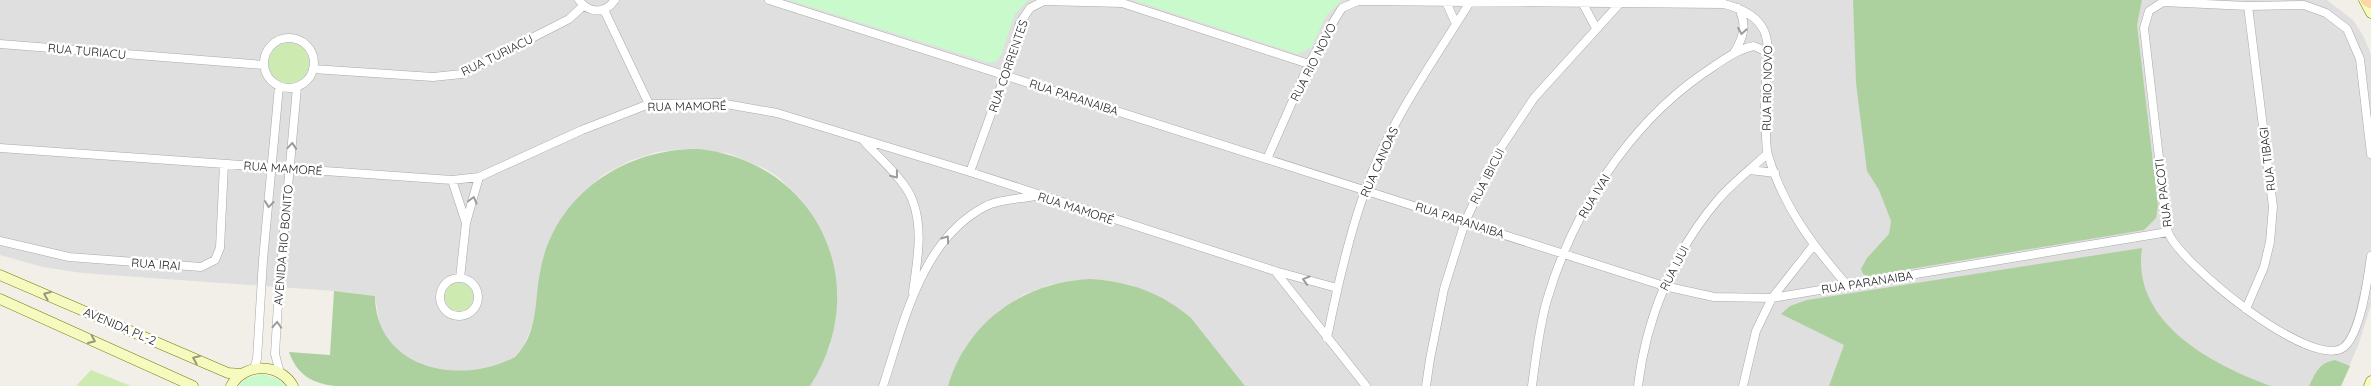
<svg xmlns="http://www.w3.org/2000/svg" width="2371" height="386" viewBox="0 0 2371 386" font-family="Quicksand,sans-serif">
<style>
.residential{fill:#e0dfdf}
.grass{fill:#cdebb0}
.forest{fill:#add19e}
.park{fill:#c8facc}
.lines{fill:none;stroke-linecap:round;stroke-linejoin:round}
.street-casing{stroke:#a9a9a9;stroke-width:9}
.secondary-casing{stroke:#707d05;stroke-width:11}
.primary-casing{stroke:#a06b00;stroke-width:12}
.street{stroke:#fff;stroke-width:8}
.secondary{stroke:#f7fabf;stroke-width:10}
.primary{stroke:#fcd6a4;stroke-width:11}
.oneway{stroke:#9c9c9c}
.oneway2{stroke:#979978}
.labels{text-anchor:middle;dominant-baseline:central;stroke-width:5;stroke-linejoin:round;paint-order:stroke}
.street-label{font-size:12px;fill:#222;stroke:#fff}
</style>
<rect width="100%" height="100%" fill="#f2efe9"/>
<!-- residential -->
<path class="residential" d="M0,0H2327L2353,20L2364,37L2371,55V305L2359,343L2341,386H1245L1191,319L1131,285L1104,280H1076L1049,285L1023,295L1000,310L970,340L963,351L948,386H810L830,346L836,317L835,274L822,233L799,197L778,177L766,169L727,153L684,149L657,152L629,161L603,175L581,194L555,229L549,243L540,271L535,320L522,349L507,364L490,374L470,380L449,381L419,372L395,353L380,327L375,296L334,291L82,273L43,267L0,255Z"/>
<!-- grass -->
<path class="grass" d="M269 63a20 20 0 1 1 40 0a20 20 0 1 1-40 0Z
M445 297a14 14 0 1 1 28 0a14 14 0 1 1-28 0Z
M91,370L131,386H76Z"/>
<!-- forest -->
<path class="forest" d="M1853,0H2142L2137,25L2158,206L2156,218L2144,230L1868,276L1863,274L1861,269L1867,258L1889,234L1891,221L1879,190L1867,171L1856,83Z
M699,149C818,162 875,286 810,386H336C313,384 297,375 289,352L330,355L334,291L375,296C376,370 461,386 515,357C539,332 534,303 540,272C554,195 624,148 699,149Z
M2142,248C2131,323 2213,365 2271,386H1829L1844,345L1781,314L1790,306L1807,300Z
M1090,279C1129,281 1162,293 1191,318L1245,386H948C967,321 1024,282 1090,279Z
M2335,360L2350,366L2341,386H2309C2316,372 2319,363 2335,360Z"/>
<!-- park -->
<path class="park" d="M789,0H1028L1015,14L1001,55L997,61L989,63Z
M1133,0H1342L1326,16L1311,48L1297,54Z
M262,374L278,379L286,386H239L245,379Z"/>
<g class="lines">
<defs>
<path id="street" d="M579,0C589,14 605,14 615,0
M769,0L1664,286L1714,297L1772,298L2168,232
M1446,2L1456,24
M1582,2L1596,28
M604,10L649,104
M264 63a25 25 0 1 1 50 0a25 25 0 1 1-50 0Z
M0,44L264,65
M1734,53C1743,38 1748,24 1738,8
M313,69L433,77L462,74L569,19L583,6
M863,140C878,157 904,179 912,199C924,229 917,261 913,292
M0,148L452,180L479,177L582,130L649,104L720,103L777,113L970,172L1275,271L1337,288
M2371,154L2360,59L2347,29L2326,13L2304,5L2248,6L2163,2L2149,11L2144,28C2150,77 2155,126 2161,175C2163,190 2163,219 2168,232C2180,264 2313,372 2344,347C2361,333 2368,277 2371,256
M1267,159L1309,64L1332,24L1342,8L1358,1L1724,4C1779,18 1768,49 1765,94C1764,107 1766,120 1766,133C1766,140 1766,148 1768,155C1783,206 1813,246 1847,285
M1750,170L1775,173
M970,172L1005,75L1020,23L1030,8L1044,1L1122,3L1309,64
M452,180L466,223
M0,241L69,257L201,267L215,260L220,248L224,164
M1275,271L1366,386
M440 297a19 19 0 1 1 38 0a19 19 0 1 1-38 0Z
M460,278L466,223L479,177
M2246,309L2264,267L2270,242L2273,207L2248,6
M1327,338C1337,288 1348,238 1365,191C1388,124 1433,62 1470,2
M254,369L257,359L263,260L279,86
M280,373L275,354L279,287L297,87
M883,386C904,323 921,239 986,206C999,199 1020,199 1035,196
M1426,386L1430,359L1444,289L1465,222L1496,155L1534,98L1621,2
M1532,386C1536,358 1539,327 1547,300C1572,214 1627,127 1701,75C1718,64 1734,50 1754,46L1769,53
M1638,386C1646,319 1673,253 1717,201C1731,184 1751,169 1767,154
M1743,386L1756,331L1772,298L1813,246"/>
<path id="secondary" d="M2364,0L2371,13
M0,275L228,373L242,374
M0,299L193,386
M231,386C244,362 280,363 293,386
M2369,386L2371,381"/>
<path id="primary" d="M2366,0L2371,3"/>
</defs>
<!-- street casing -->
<use href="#street" class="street-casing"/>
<!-- secondary casing -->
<use href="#secondary" class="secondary-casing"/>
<!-- primary casing -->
<use href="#primary" class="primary-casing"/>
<!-- street -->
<use href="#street" class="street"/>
<!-- secondary -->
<use href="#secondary" class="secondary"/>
<!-- primary -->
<use href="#primary" class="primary"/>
</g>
<!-- one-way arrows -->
<defs><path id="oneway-chevron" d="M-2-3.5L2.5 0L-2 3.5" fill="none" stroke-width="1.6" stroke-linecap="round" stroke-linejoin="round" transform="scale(1.25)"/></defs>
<g class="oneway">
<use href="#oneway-chevron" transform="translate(1742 31) rotate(100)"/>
<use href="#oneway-chevron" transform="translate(292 146) rotate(-85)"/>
<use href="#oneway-chevron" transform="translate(895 175) rotate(52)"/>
<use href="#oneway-chevron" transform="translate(473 200) rotate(-75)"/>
<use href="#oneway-chevron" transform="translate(269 204) rotate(96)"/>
<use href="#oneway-chevron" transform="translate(946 239) rotate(-54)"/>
<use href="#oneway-chevron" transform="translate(1306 280) rotate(-164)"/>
<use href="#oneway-chevron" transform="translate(277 325) rotate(-87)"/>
</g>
<g class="oneway2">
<use href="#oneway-chevron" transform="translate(47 295) rotate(-157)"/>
<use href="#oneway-chevron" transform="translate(92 340) rotate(24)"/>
<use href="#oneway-chevron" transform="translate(196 359) rotate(-157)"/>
</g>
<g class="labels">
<!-- street labels -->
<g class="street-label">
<text transform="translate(87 51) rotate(5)">RUA TURIACU</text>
<text transform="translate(497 55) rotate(-26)">RUA TURIACU</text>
<text transform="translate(1313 62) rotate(-63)">RUA RIO NOVO</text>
<text transform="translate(1008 66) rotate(-71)">RUA CORRENTES</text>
<text transform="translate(1767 88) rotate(-89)">RUA RIO NOVO</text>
<text transform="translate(1074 97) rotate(18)">RUA PARANAIBA</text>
<text transform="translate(687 106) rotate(-1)">RUA MAMORÉ</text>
<text transform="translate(2267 159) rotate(-97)">RUA TIBAGI</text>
<text transform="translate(1379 162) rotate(-66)">RUA CANOAS</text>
<text transform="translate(283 168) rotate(4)">RUA MAMORÉ</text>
<text transform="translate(1487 176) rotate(-63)">RUA IBICUI</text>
<text transform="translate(2163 193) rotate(-97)">RUA PACOTI</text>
<text transform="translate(1594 196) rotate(-59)">RUA IVAI</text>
<text transform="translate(1076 208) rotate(18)">RUA MAMORÉ</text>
<text transform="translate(1460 220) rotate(18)">RUA PARANAIBA</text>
<text transform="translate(283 245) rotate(-85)">AVENIDA RIO BONITO</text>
<text transform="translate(156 264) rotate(4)">RUA IRAI</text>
<text transform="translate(1674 268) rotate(-63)">RUA IJUI</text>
<text transform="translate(1867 282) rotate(-9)">RUA PARANAIBA</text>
<text transform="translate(120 326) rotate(23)">AVENIDA PL-2</text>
</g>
</g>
</svg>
